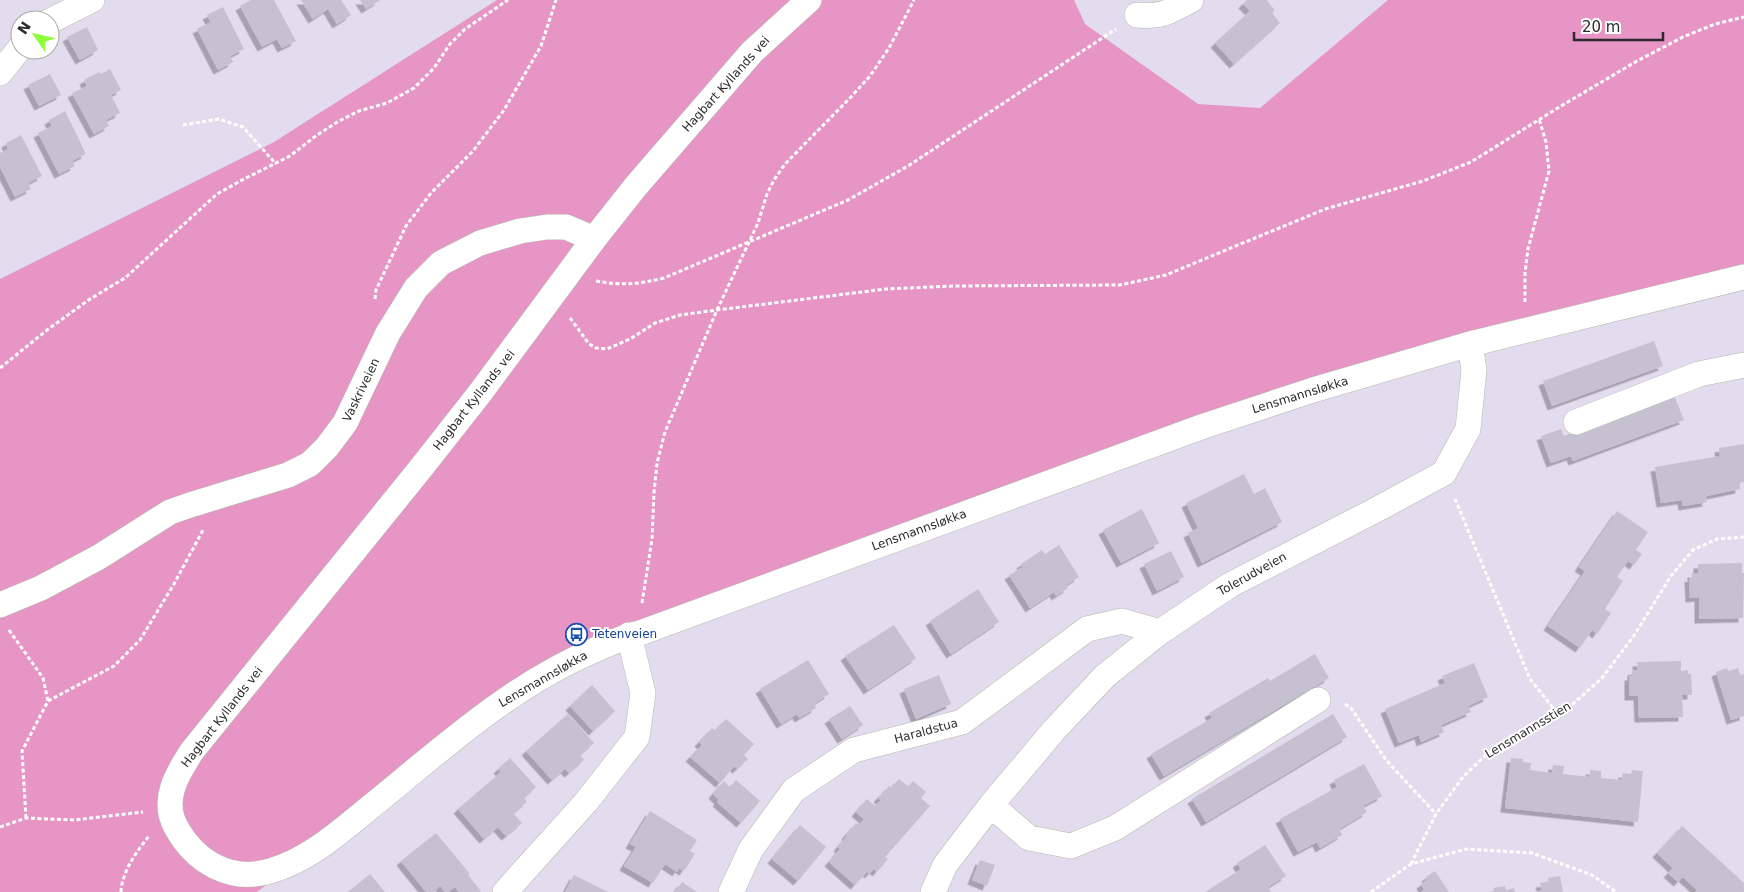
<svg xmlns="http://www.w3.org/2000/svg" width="1744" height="892" viewBox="0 0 1744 892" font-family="'DejaVu Sans',sans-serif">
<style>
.green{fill:#e795c5}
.building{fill:#c6c1d0;filter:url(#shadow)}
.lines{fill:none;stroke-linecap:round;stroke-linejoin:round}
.street-casing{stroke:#b3bbac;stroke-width:26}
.path{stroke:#fff;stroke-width:3;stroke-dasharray:4 2.5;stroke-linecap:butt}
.street{stroke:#fff;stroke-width:25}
.labels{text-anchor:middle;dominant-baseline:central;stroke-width:4;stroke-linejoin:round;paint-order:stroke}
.street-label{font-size:12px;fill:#2b2b2b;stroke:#fff}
.transit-label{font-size:12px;fill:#164399;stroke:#fff;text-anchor:start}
</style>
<defs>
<filter id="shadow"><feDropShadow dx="-4.5" dy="4.5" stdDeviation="0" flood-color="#0004"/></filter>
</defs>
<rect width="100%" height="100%" fill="#e2dcee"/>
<!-- green -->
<path class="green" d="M497,0H1074L1085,24L1198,104L1260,108L1388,0H1744V286L1208,422L576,661L299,859L257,892H0V279L274,142Z"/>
<!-- building -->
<path class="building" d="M251,0H274L296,41L282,48L277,39L262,47L240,6Z
M301,0H341L351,15L337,24L328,9L313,19Z
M360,0H380L366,9Z
M1247,0H1268L1267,1L1275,10L1272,13L1280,23L1234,64L1215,43L1250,11L1243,4Z
M223,7L244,49L230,56L233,62L218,70L197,29L211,22L207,15Z
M87,27L98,50L80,60L67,37Z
M110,69L121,90L111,95L120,113L106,120L109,126L94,134L72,93L87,86L84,80L99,72L101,74Z
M50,74L61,95L39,106L28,85Z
M65,111L86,154L72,161L75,166L59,174L38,133L52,126L49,120Z
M21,135L42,176L28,183L31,189L15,197L0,167V153L8,149L6,143Z
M1654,341L1663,366L1552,406L1543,381Z
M1674,395L1684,420L1573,461L1571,456L1551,463L1541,436L1561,429L1564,436Z
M1744,444V482L1739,483L1740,489L1706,496L1707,502L1683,506L1682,500L1661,503L1655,467L1720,456L1719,448Z
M1244,474L1254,494L1265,488L1282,522L1202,563L1188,533L1198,528L1186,503Z
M1142,509L1159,543L1121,563L1103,530Z
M1617,511L1648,532L1636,550L1642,554L1634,565L1628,561L1617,577L1623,581L1605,609L1611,613L1597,634L1592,630L1580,648L1548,626L1585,571L1579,567Z
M1059,545L1079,577L1066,585L1068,588L1056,596L1054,592L1030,608L1009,575L1023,567L1021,564L1042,550L1045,554Z
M1171,551L1184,577L1157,591L1144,564Z
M1742,563V573H1744L1743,618L1699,619V597L1690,598L1689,577L1692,578V573H1698V564Z
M978,589L999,622L951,654L930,621Z
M894,625L916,658L868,690L845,656Z
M1315,654L1329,678L1164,776L1151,754L1212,718L1209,713L1268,678L1270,681Z
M808,660L829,694L814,704L816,708L799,718L797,714L781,724L760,689Z
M1681,661V671L1688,670V674H1691L1692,695H1682L1683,717L1639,718L1638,696H1629V676H1632V671L1638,670L1637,662Z
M1474,663L1488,697L1468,706L1471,712L1441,725L1444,732L1421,742L1419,735L1399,743L1385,709L1445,683L1442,676Z
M1727,668L1728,671L1738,668L1740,675L1744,674V716L1731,720L1716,672Z
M939,675L951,704L916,719L904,689Z
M592,685L615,711L593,731L570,706Z
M850,706L863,725L842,739L829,719Z
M568,714L594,743L580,755L584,760L569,773L565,769L552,780L526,751Z
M1333,714L1347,737L1206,822L1192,799Z
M726,719L754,744L744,755L748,759L737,769L734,766L720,783L690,757L702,745L699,742L712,728L715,730Z
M510,758L536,787L524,798L527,802L513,813L522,823L506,836L498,827L484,839L458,809L501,772L498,769Z
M1511,758L1523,759V762L1531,763L1530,770L1552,773L1553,765L1564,766L1563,774L1590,777V770L1601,771V778L1622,780L1623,773L1631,774L1632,770L1643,771L1638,822L1505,808Z
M1364,764L1382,796L1363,806L1367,812L1339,829L1342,835L1320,848L1317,842L1298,852L1280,819L1337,787L1334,780Z
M899,779L908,786L913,781L926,792L921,798L930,806L885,857L888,859L877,872L874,869L869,874L867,872L855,885L829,862L840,849L838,847L847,836L846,835L856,823L859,825L864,819L856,812L867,799L875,806L881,800L878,798L889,786L891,788Z
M736,780L760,801L741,823L717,802L719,800L713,794L724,781L730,787Z
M650,811L697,840L690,851L695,854L684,871L679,868L677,872L665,864L653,883L624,866L636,847L630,844Z
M800,825L826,847L798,881L772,859Z
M1682,826L1744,883V892H1695L1697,890L1683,877L1678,882L1668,873L1673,868L1657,853Z
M436,833L470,874L468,875L481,891L480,892H459L455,887L448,892H445L440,886L434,892H426L401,861Z
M1265,845L1286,876L1268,887L1271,892H1205L1241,869L1237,863Z
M980,860L995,865L987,886L972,880Z
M1435,871L1449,892H1421L1424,890L1421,884L1427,880L1426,877Z
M370,874L385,892H348Z
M574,875L608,892H565Z
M1560,876L1563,892H1536L1542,890L1540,883L1549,882L1548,878Z
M682,882L697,892H675Z
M1505,886L1506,890L1514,888L1515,892H1494L1493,888Z"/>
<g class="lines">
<defs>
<path id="street" d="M809,0L752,52L636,186L594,239L480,393L421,468L192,751C177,774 161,800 176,827C195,862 231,883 270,871C310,860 343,829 374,804C444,747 513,684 597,649C611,643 625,636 640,633L1204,426L1313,390L1470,344L1744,277
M1137,15C1163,17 1169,12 1191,0
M50,21L92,0
M0,73L20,48
M1576,422L1699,374L1744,365
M0,605L41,588L99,557L170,512L190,505L288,475L310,464L327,447L345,423L388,333L416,288L441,263L480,243L520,231L547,227H566L594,239
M991,805L1029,838L1071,846L1115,828L1318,700
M505,892L586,802L637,737L643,693L629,635
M731,892L751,849L794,790L854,750L962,722L1087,629L1122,621L1160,632
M933,892L945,865L991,805L1055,729L1105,676L1160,632L1230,585L1374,511L1444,473L1468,429L1474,370L1470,344"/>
</defs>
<!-- street casing -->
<use href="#street" class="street-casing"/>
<!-- path -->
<path class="path" d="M183,125L219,119L243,127L276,164
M596,281C623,286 639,284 664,278L848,200L908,166L1116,29
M375,299L376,290L406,226L431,193L473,151L504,110L541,46L556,0
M1525,302V273L1528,249L1549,171L1546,142L1539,119
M570,318L589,344L596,348L607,349L630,339L655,323L680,315L717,310L886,289L954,286L1120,285L1166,275L1325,209L1423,181L1471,162L1561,106L1637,61L1683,37L1715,24L1744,17
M0,368L47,330L90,299L125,278L217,194L244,179L290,156L317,135L339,121L359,111L387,103L414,88L434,68L450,44L465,29L508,0
M1455,499L1530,679L1558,714
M642,603L652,539L654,492L657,463L665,432L717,310L758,223L767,194L774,180L785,164L850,98L870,76L889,48L914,0
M9,630L43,678L48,701
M1345,704L1351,708L1386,760L1436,814
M26,818L22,751L48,701L114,666L140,640L174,584L203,530
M0,827L26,818L75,820L143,812
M1411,864L1436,814L1463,777L1489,752L1536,729L1566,710L1602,678L1633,637L1671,576L1693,550L1717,539L1744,537
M121,892C122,871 137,851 149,836
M1371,892L1411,864L1466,849L1532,853L1592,875L1616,892"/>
<!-- street -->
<use href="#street" class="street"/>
</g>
<!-- icons -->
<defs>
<symbol id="bus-ring" viewBox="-11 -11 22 22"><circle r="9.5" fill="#fff" stroke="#1a4fb4" stroke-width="1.5"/><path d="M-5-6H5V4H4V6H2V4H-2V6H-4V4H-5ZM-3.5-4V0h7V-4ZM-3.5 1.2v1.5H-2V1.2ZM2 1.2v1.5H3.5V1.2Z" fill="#1a4fb4"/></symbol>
</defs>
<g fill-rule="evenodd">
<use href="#bus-ring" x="564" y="622" width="25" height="25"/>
</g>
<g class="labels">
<!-- street labels -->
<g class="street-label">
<text transform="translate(726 84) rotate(-48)">Hagbart Kyllands vei</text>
<text transform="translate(361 390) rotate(-64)">Vaskriveien</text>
<text transform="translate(1300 395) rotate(-17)">Lensmannsløkka</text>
<text transform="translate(474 400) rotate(-52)">Hagbart Kyllands vei</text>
<text transform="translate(919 530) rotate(-20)">Lensmannsløkka</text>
<text transform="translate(1252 574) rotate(-29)">Tolerudveien</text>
<text transform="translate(543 679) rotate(-30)">Lensmannsløkka</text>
<text transform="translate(222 717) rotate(-52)">Hagbart Kyllands vei</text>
<text transform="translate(1528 730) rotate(-31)">Lensmannsstien</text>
<text transform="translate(926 731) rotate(-15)">Haraldstua</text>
</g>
<!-- transit labels -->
<g class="transit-label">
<text x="592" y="634">Tetenveien</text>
</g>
</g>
<!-- north arrow -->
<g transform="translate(35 35) rotate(304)"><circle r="24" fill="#ffffff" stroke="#aaaaaa"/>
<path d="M0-4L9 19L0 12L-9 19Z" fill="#8dff38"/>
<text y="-8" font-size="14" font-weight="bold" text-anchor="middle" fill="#2b2b2b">N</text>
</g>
<!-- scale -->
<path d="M1574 32v8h89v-8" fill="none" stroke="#2b2b2b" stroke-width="2.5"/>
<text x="1582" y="32" font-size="15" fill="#2b2b2b" stroke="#ffffff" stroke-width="4" paint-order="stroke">20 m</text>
</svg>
